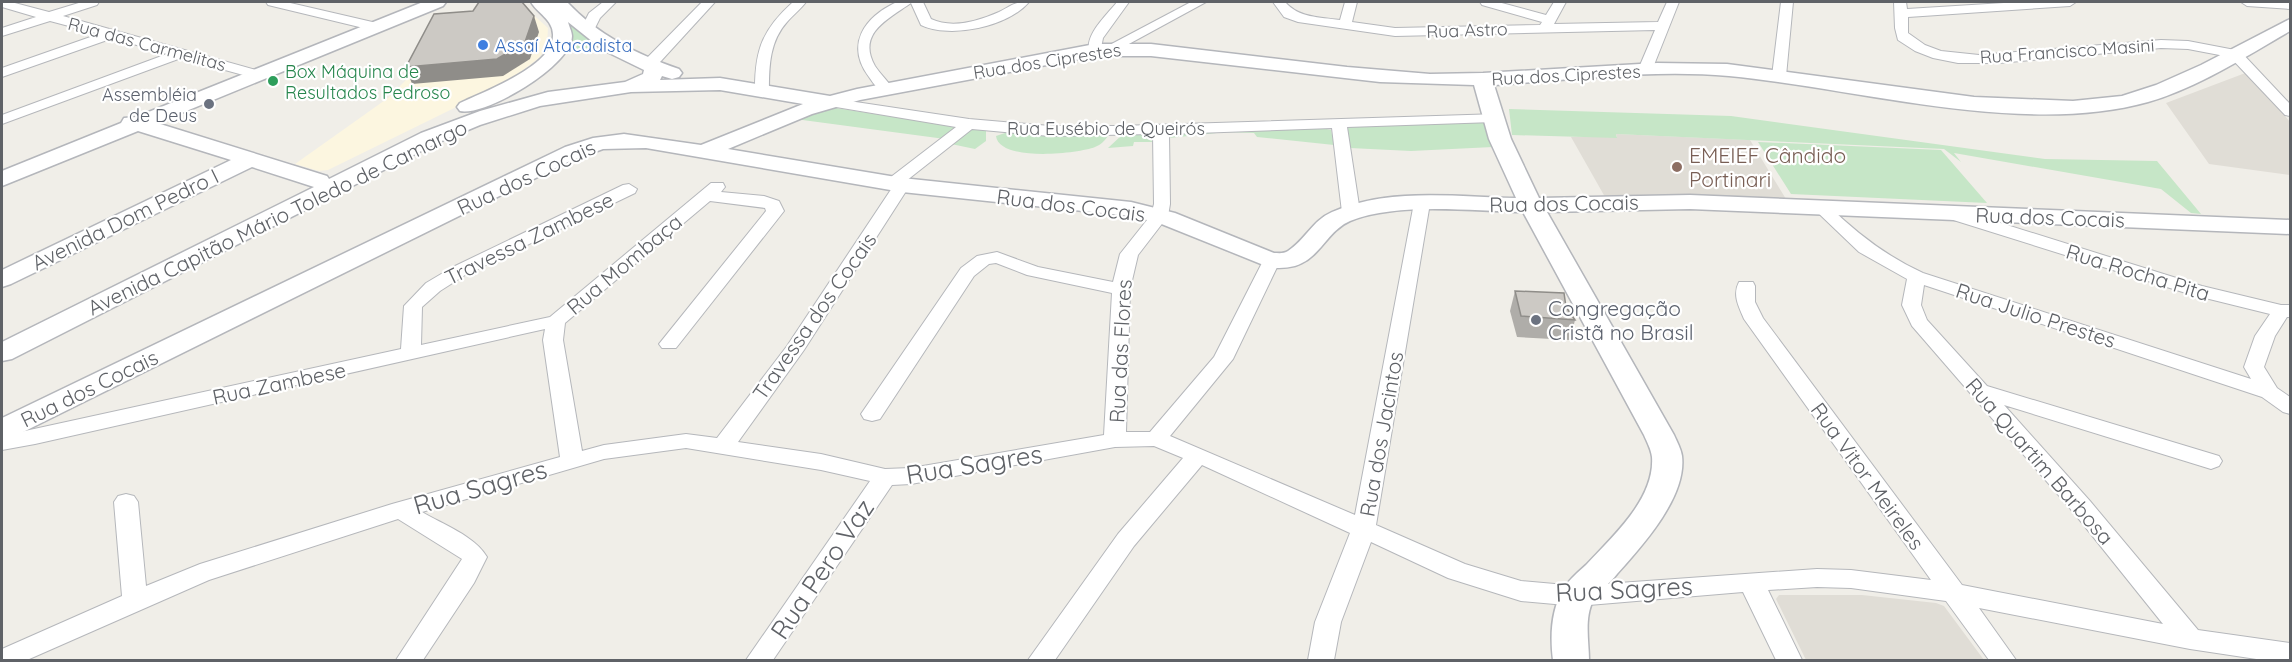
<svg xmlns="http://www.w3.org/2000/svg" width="2292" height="662" viewBox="0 0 2292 662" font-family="Quicksand,sans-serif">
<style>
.commercial{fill:#fcf6e0}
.education{fill:#e0ddd6}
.green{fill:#c6e6c7}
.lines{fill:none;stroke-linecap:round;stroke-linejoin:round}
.street-casing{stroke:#b5b7bb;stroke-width:2}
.secondary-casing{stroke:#b4b6bb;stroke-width:3}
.street{fill:#fff;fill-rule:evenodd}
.secondary{fill:#fff;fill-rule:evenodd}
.wall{fill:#afada9}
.shaded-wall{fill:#8f8d89}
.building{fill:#ccc9c4;stroke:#8f8d89;stroke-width:1.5}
.shop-dot{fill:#3f7fe0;stroke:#fff;stroke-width:2}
.leisure-dot{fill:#2e9e5b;stroke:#fff;stroke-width:2}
.worship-dot{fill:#6b7280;stroke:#fff;stroke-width:2}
.education-dot{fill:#8d6e63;stroke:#fff;stroke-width:2}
.labels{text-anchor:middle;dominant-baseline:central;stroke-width:4.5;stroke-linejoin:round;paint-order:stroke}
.far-street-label{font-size:18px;fill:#5f6267;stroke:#fff}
.far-shop-label{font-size:18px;fill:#366cbe;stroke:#fff;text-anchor:start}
.far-leisure-label{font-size:18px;fill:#27864d;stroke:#fff;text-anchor:start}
.far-worship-label{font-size:18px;fill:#5b616d;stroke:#fff;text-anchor:end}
.education-label{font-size:21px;fill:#785e54;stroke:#fff;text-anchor:start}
.street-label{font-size:21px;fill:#5f6267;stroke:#fff}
.worship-label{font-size:21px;fill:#5b616d;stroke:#fff;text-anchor:start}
.near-street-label{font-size:26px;fill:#5f6267;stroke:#fff}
</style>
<rect width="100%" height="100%" fill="#f0eee8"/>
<!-- commercial -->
<path class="commercial" d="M493,2H519L548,28L547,45L539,58L511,79L491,90L328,170L319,171L295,164L388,98L405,81L427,45L432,27Z"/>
<!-- education -->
<path class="education" d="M2248,72L2290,122V175L2209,164L2166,103Z
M1616,134L1750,140L1786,199L1658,195L1605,197L1571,137H1617Z
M1779,595H1862L1936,603L1944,606L1984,660H1806L1776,599Z"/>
<!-- green -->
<path class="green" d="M548,2H553L602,46L567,51C578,29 566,15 548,2Z
M829,107L954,126L956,127L945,139L795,119Z
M1509,109L1731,116L2045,159L2157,161L2201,214L2191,213L2161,189L1954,153L1961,162L1944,149L1616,134L1617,138L1512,135Z
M1484,122L1488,124L1493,147L1411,151L1350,148L1346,126Z
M976,128L986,131V141L975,149L951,144L969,130Z
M1322,128L1331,130L1334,145L1257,137L1254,133L1226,132L1169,138V133Z
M1008,132L1109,135C1105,140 1101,145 1095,147C1077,154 999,162 996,136Z
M1147,133L1153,136L1152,142H1134L1133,146L1108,148L1123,134Z
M1758,142L1941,150L1987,203L1791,194Z"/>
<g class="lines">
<defs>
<path id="street" d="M2,2H11L49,12L82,2H99L97,5L63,16L263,72L265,75L258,79L181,58L2,124V115L167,54L113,38L2,77V68L99,34L50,21L2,36V28L36,17L2,7Z
M266,2H286L381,24L383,27L376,31L268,5Z
M603,2H616L600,18L593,32H583L581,29L589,13Z
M702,2H715L661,61L653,68H643L641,65L643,62Z
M793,2H806C801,9 793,15 787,22C770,41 769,65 769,89L762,93L757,92L755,89C755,49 763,29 793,2Z
M897,2H923L931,19C952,29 979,21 999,12C1011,6 1016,1 1029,2C1008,27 950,39 921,25L911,3C890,18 856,33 875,66C880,74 888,81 893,89L886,93C878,91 874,84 869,77C845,45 864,17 897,2Z
M1117,2H1129L1103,38L1100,53H1090C1083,36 1107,15 1117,2Z
M1191,2H1206L1116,51L1111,52L1104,48Z
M1273,2H1285C1299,18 1319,17 1340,20L1345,2H1357L1352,22L1395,28L1540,25L1542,22L1482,5L1480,2H1498L1546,15L1554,2H1566L1554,24L1658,22L1667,2H1679L1652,70L1645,74L1638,70L1655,30L1395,36L1298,22L1284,17Z
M1781,2H1793L1786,76L1779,80L1772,76Z
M1894,2H1906L1907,9L2020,2H2076L2070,6L1908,17V33L1925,45L1941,51L1979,55L2161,40L2188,41L2235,50L2240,51L2290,104V116L2285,115L2230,57L2188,49L2161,48L1999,63H1958L1933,58L1915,51L1898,40L1895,28Z
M2241,2H2290V9L2247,6Z
M829,98L969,119L1050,126H1119L1499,114L1502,117L1494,122L1347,127L1360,212L1357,216H1345L1342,212L1332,128L1169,134L1170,204L1168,216L1138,255L1130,289L1126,432H1150L1214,357L1265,257H1277L1280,261L1233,359L1170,436L1355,515L1414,203L1422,198L1428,199L1430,203L1376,525L1465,564L1521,581L1577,586L1817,569L1851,570L1931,580L1744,319C1739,307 1732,295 1739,282H1753L1755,286V302L1763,318L1962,585L2163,624L2074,513L1912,326L1902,305L1907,279L1859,252L1813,208L1815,204H1827C1856,233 1886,256 1923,273L2251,379L2244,367L2255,336L2270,314L2189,294L1947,218L1944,214L1947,210H1959L2202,286L2281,305H2290V317H2287L2275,336L2264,367L2277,388L2290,397V414L2283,412L2262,397L1924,285L1921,305L1927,320L1987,386L2219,456L2222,461L2219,466L2211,469L2004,405L2090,501L2198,630L2290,643V660H2263L2190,649L1979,608L2016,660H1989L1946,601L1851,588L1817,587L1768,590L1802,660H1776L1743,592L1577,606L1521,601L1448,578L1371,542L1341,622L1334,660H1308L1315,622L1350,533L1202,465L1134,546L1055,660H1028L1118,534L1183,458L1154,446L1115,447L911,484L892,485L773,660H746L870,481L821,470L686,448L604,459L422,512C442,524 475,536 487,557L474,583L423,660H396L462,559L398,519L209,580L27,660H2V649L122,596L114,502L118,496L126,494L134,496L138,502L146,586L200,564L392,504L560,457L543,340L545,329L35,444L2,450V436L401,349L404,306L426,283L453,267L623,185L629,184L637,189L635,193L465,275L440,291L422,307L421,345L550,317L711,183H723L725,187L721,192L764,196L779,201L784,211L676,348H662L659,344L766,211L765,208L710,201L565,323L563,340L582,451L604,445L686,434L717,438L787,346L892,188L885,183L887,180L956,127L824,105L822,102L824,99ZM972,129L1050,136L1153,134L1154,204L1151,215L1120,254L1113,282L1038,267L997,252L977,256L961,268L861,414L864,419L872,421L880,419L974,276L989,264L996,263L1027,275L1112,293L1104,435L911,468L885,469L821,454L738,442L804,350L910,185L906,181Z"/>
<path id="secondary" d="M423,2H446L443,6L157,123L327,176L329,179L421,133L480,111L548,92L625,82L643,74L644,70L603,50L568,22C569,26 572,32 572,36C572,66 484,117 460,111L457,107L460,103C483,92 553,66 553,36C554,20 537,13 531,2H567C598,35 636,54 679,69L682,73L679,77L672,79L662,76L660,80L720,78L830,96L857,89L1095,44H1151L1347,67L1430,74L1483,73L1657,63L1727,64L1974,97L2073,101L2122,96L2156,85L2201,65L2290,19V31C2245,57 2199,87 2148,102C2024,137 1857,88 1729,76C1651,69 1572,80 1494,85L1511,139L1539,198L1690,195L2290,220V234L1690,209L1547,212L1674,435C1677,442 1681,449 1682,456C1687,497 1642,546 1617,574C1610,583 1598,592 1593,601C1584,618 1589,643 1589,660H1553C1550,637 1551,609 1564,588C1569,580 1578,572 1586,565C1612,537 1655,499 1652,457C1651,449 1647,442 1644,435L1523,212C1471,211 1398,202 1350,221C1329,230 1321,254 1302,263C1293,268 1282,268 1271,268L1159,223L1131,216L902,192L646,148L603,149L570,161L13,437L2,440V418L565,147L593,138L624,134L701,145L803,104L720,90L631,92L540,106L480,125L437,143L12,359L2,361V342L314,187L252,167L11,284L2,287V270L231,160L138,131L2,186V171L121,123L124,118L136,117ZM1095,56H1151L1380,82L1474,85L1489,139L1516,198C1456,197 1389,187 1332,212C1313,220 1305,240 1288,251C1284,254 1278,253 1274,253L1175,213L1131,202L902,178L728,149L812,114L860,100Z"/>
</defs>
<!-- street casing -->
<use href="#street" class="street-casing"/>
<!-- secondary casing -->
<use href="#secondary" class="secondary-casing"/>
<!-- street -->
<use href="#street" class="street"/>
<!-- secondary -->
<use href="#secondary" class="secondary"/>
</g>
<!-- wall -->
<path class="wall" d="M1515,291L1566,307L1575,320L1570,340L1517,337L1510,311Z"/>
<!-- shaded-wall -->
<path class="shaded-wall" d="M534,16L539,32L530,59L503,76L412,84L406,67Z"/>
<!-- building -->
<path class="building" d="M479,2H522L534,16L525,42L497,59L406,67L434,14L473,11Z
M1515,291L1564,293L1566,307L1575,320L1521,316Z"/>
<!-- markers -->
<circle class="shop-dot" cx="483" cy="45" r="6"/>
<circle class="leisure-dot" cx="273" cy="81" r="6"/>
<g class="worship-dot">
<circle cx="209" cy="104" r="6"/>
<circle cx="1536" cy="320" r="6"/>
</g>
<circle class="education-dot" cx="1677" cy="167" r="6"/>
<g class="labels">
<!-- far-street labels -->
<g class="far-street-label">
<text transform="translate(1467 30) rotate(-2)">Rua Astro</text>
<text transform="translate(147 44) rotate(15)">Rua das Carmelitas</text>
<text transform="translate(2067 51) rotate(-4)">Rua Francisco Masini</text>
<text transform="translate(1047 61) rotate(-9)">Rua dos Ciprestes</text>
<text transform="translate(1566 75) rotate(-3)">Rua dos Ciprestes</text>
<text x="1106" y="128">Rua Eusébio de Queirós</text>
</g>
<!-- far-shop labels -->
<g class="far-shop-label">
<text x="495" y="45">Assaí Atacadista</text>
</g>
<!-- far-leisure labels -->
<g class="far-leisure-label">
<text x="285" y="71">Box Máquina de<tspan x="285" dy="21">Resultados Pedroso</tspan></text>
</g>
<!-- far-worship labels -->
<g class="far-worship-label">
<text x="197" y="94">Assembléia<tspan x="197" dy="21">de Deus</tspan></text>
</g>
<!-- education labels -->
<g class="education-label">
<text x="1689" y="155">EMEIEF Cândido<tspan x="1689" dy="24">Portinari</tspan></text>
</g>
<!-- street labels -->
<g class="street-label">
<text transform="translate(526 177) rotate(-25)">Rua dos Cocais</text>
<text transform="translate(1564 203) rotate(-1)">Rua dos Cocais</text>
<text transform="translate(1071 205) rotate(7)">Rua dos Cocais</text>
<text transform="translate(277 217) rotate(-26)">Avenida Capitão Mário Toledo de Camargo</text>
<text transform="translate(2050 217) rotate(2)">Rua dos Cocais</text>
<text transform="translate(125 219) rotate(-26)">Avenida Dom Pedro I</text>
<text transform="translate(529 238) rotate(-26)">Travessa Zambese</text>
<text transform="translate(624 264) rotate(-40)">Rua Mombaça</text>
<text transform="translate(2138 272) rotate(17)">Rua Rocha Pita</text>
<text transform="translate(2036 315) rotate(18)">Rua Julio Prestes</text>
<text transform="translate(814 316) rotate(-55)">Travessa dos Cocais</text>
<text transform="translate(1120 351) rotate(-87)">Rua das Flores</text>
<text transform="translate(279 383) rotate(-12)">Rua Zambese</text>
<text transform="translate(89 388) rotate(-26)">Rua dos Cocais</text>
<text transform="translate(1381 434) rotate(-80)">Rua dos Jacintos</text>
<text transform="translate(2040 461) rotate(49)">Rua Quartim Barbosa</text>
<text transform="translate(1868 476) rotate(54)">Rua Vitor Meireles</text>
</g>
<!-- worship labels -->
<g class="worship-label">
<text x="1548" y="308">Congregação<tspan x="1548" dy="24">Cristã no Brasil</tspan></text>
</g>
<!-- near-street labels -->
<g class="near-street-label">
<text transform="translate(974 464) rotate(-9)">Rua Sagres</text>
<text transform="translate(480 487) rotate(-16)">Rua Sagres</text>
<text transform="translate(822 569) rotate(-56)">Rua Pero Vaz</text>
<text transform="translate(1624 589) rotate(-3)">Rua Sagres</text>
</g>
</g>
<!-- border -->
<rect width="2292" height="662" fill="none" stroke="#5f6267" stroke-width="6"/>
</svg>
